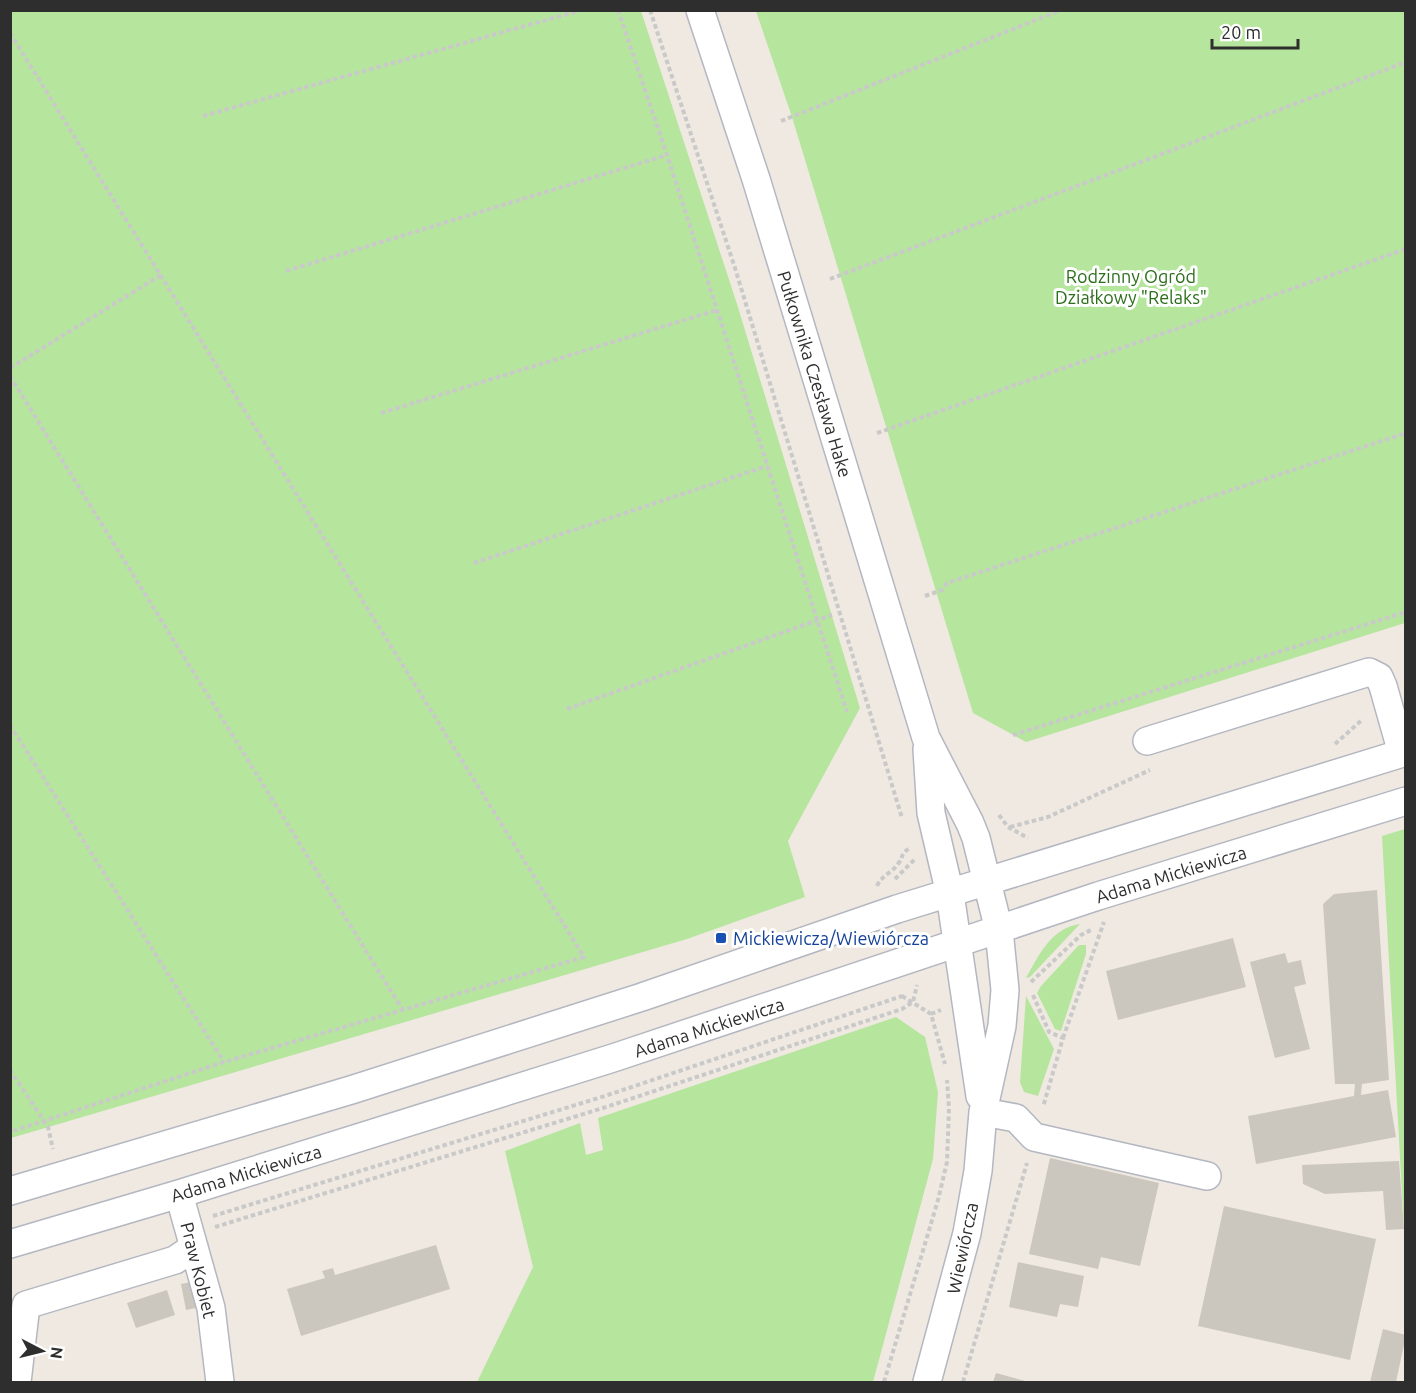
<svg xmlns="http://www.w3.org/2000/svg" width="1416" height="1393" viewBox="0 0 1416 1393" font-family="Ubuntu,sans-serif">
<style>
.green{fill:#b6e59e}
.building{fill:#cbc7bf}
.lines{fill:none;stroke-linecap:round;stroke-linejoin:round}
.minor-casing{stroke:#b4b7c1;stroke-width:30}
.path{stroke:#c9c9c9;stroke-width:4;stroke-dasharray:4.5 3;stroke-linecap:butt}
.minor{stroke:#fff;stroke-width:27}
.transit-dot{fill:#1a4fb4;stroke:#fff;stroke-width:2}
.labels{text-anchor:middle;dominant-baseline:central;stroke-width:6;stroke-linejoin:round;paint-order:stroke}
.park-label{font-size:18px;fill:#2c6e1b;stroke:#fff}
.street-label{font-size:18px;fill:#2e2e2e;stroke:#fff}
.transit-label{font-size:18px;fill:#164399;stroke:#fff;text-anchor:start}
</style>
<rect width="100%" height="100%" fill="#efe9e1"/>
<!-- green -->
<path class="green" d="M11,10L641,11L737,304L860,708L788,841L805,897L687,939L11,1138Z
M756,11H1405V623L1026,742L973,713L792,117Z
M1405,829H1406L1405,1246L1382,836Z
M1080,924L1030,977L1026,978C1039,955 1051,928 1080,924Z
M1079,945H1086V954L1061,1031L1055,1029L1037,993L1041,986Z
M1026,996L1054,1049L1038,1096L1024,1092L1020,1082Z
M896,1017L925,1037L938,1092L933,1159L873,1382H477L533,1267L505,1151L580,1123L586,1155L603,1150L598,1118Z"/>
<!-- building -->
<path class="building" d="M1377,890L1389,1080L1362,1084L1361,1095L1388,1090L1396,1137L1256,1164L1248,1116L1354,1096L1355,1084H1335L1323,904L1334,894Z
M1233,938L1246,987L1118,1020L1106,971Z
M1285,953L1288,963L1301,960L1306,984L1294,987L1310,1049L1275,1058L1250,962Z
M1050,1158L1159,1183L1140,1266L1101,1257L1098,1269L1029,1254Z
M1399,1161L1404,1229L1386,1230L1383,1191L1325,1194L1303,1184L1302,1165Z
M1224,1206L1376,1239L1350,1360L1198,1326Z
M436,1245L450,1289L301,1336L287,1289L325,1278L322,1271L333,1268L335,1275Z
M1018,1262L1084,1276L1078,1307L1060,1304L1057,1317L1009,1307Z
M196,1281L201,1307L186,1310L181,1284Z
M167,1290L175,1315L136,1328L127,1303Z
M1383,1329L1406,1335L1396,1382H1370Z
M996,1373L1029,1382H993Z"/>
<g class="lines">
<defs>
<path id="minor" d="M700,10L756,179L926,738L970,823L976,838L999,930L1005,990L1002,1026L983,1112L978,1171L967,1233L927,1382
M1147,741L1369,672L1379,677L1383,686L1402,753
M927,749L931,813L950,894L980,1096
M983,1112L1016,1118L1034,1137L1207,1176
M10,1191L351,1090L642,997L897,909L1406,752
M179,1194L211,1308L220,1382
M10,1244L179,1194L613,1058L1098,896L1406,801
M17,1382L26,1305L175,1260L194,1247"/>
</defs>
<!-- minor casing -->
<use href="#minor" class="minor-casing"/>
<!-- path -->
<path class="path" d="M618,10L667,155L847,712
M650,10L735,268L902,818
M10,33L584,957L224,1062L10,1132
M203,116L582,10
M781,121L1061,10
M286,271L667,155
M830,279L1406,62
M10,368L161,275
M10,376L402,1009
M381,413L717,310
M877,433L1406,249
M474,563L767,466
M925,596L942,590L947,583L1406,433
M567,709L832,615
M10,725L224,1062
M1013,735L1406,612
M1335,744L1363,719
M999,815L1008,827L1028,838
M1010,827L1048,817L1150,770
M895,879L915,859
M877,886C882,875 892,873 898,864C904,856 900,854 910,848
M1031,982L1081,935L1091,930
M1033,995L1049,1032L1063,1038L1043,1107
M902,996L931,1014L945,1064
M931,1014L941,1010
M1063,1038L1104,922
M10,1070L48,1127L53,1149
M213,1216L605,1096L902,996L901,992
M215,1227L603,1108L902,1009L913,1002L917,985
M884,1382L938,1200L947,1162L949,1108L947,1080
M963,1382L1027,1163"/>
<!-- minor -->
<use href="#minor" class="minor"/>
</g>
<!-- markers -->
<rect class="transit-dot" x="715" y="932" width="12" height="12" rx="3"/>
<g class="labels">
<!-- park labels -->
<g class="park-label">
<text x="1131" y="276">Rodzinny Ogród<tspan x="1131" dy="21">Działkowy "Relaks"</tspan></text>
</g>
<!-- street labels -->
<g class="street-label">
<text transform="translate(815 374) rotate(73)">Pułkownika Czesława Hake</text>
<text transform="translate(1171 874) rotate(-17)">Adama Mickiewicza</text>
<text transform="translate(709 1027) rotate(-18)">Adama Mickiewicza</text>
<text transform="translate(246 1173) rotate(-17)">Adama Mickiewicza</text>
<text transform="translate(962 1248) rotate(-78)">Wiewiórcza</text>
<text transform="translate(199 1270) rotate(76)">Praw Kobiet</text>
</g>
<!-- transit labels -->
<g class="transit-label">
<text x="733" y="938">Mickiewicza/Wiewiórcza</text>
</g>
</g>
<!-- border -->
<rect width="1416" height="1393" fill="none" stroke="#2e2e2e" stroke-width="24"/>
<!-- north arrow -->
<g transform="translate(42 1351) rotate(97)" stroke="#ffffff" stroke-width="4.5" paint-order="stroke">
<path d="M0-4.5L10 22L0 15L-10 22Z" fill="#2e2e2e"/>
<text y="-9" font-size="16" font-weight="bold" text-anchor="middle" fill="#2e2e2e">N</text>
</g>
<!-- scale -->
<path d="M1212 39v9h86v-9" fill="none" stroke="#2e2e2e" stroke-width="3"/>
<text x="1221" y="39" font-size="18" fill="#2e2e2e" stroke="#ffffff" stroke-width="4.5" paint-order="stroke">20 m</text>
</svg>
